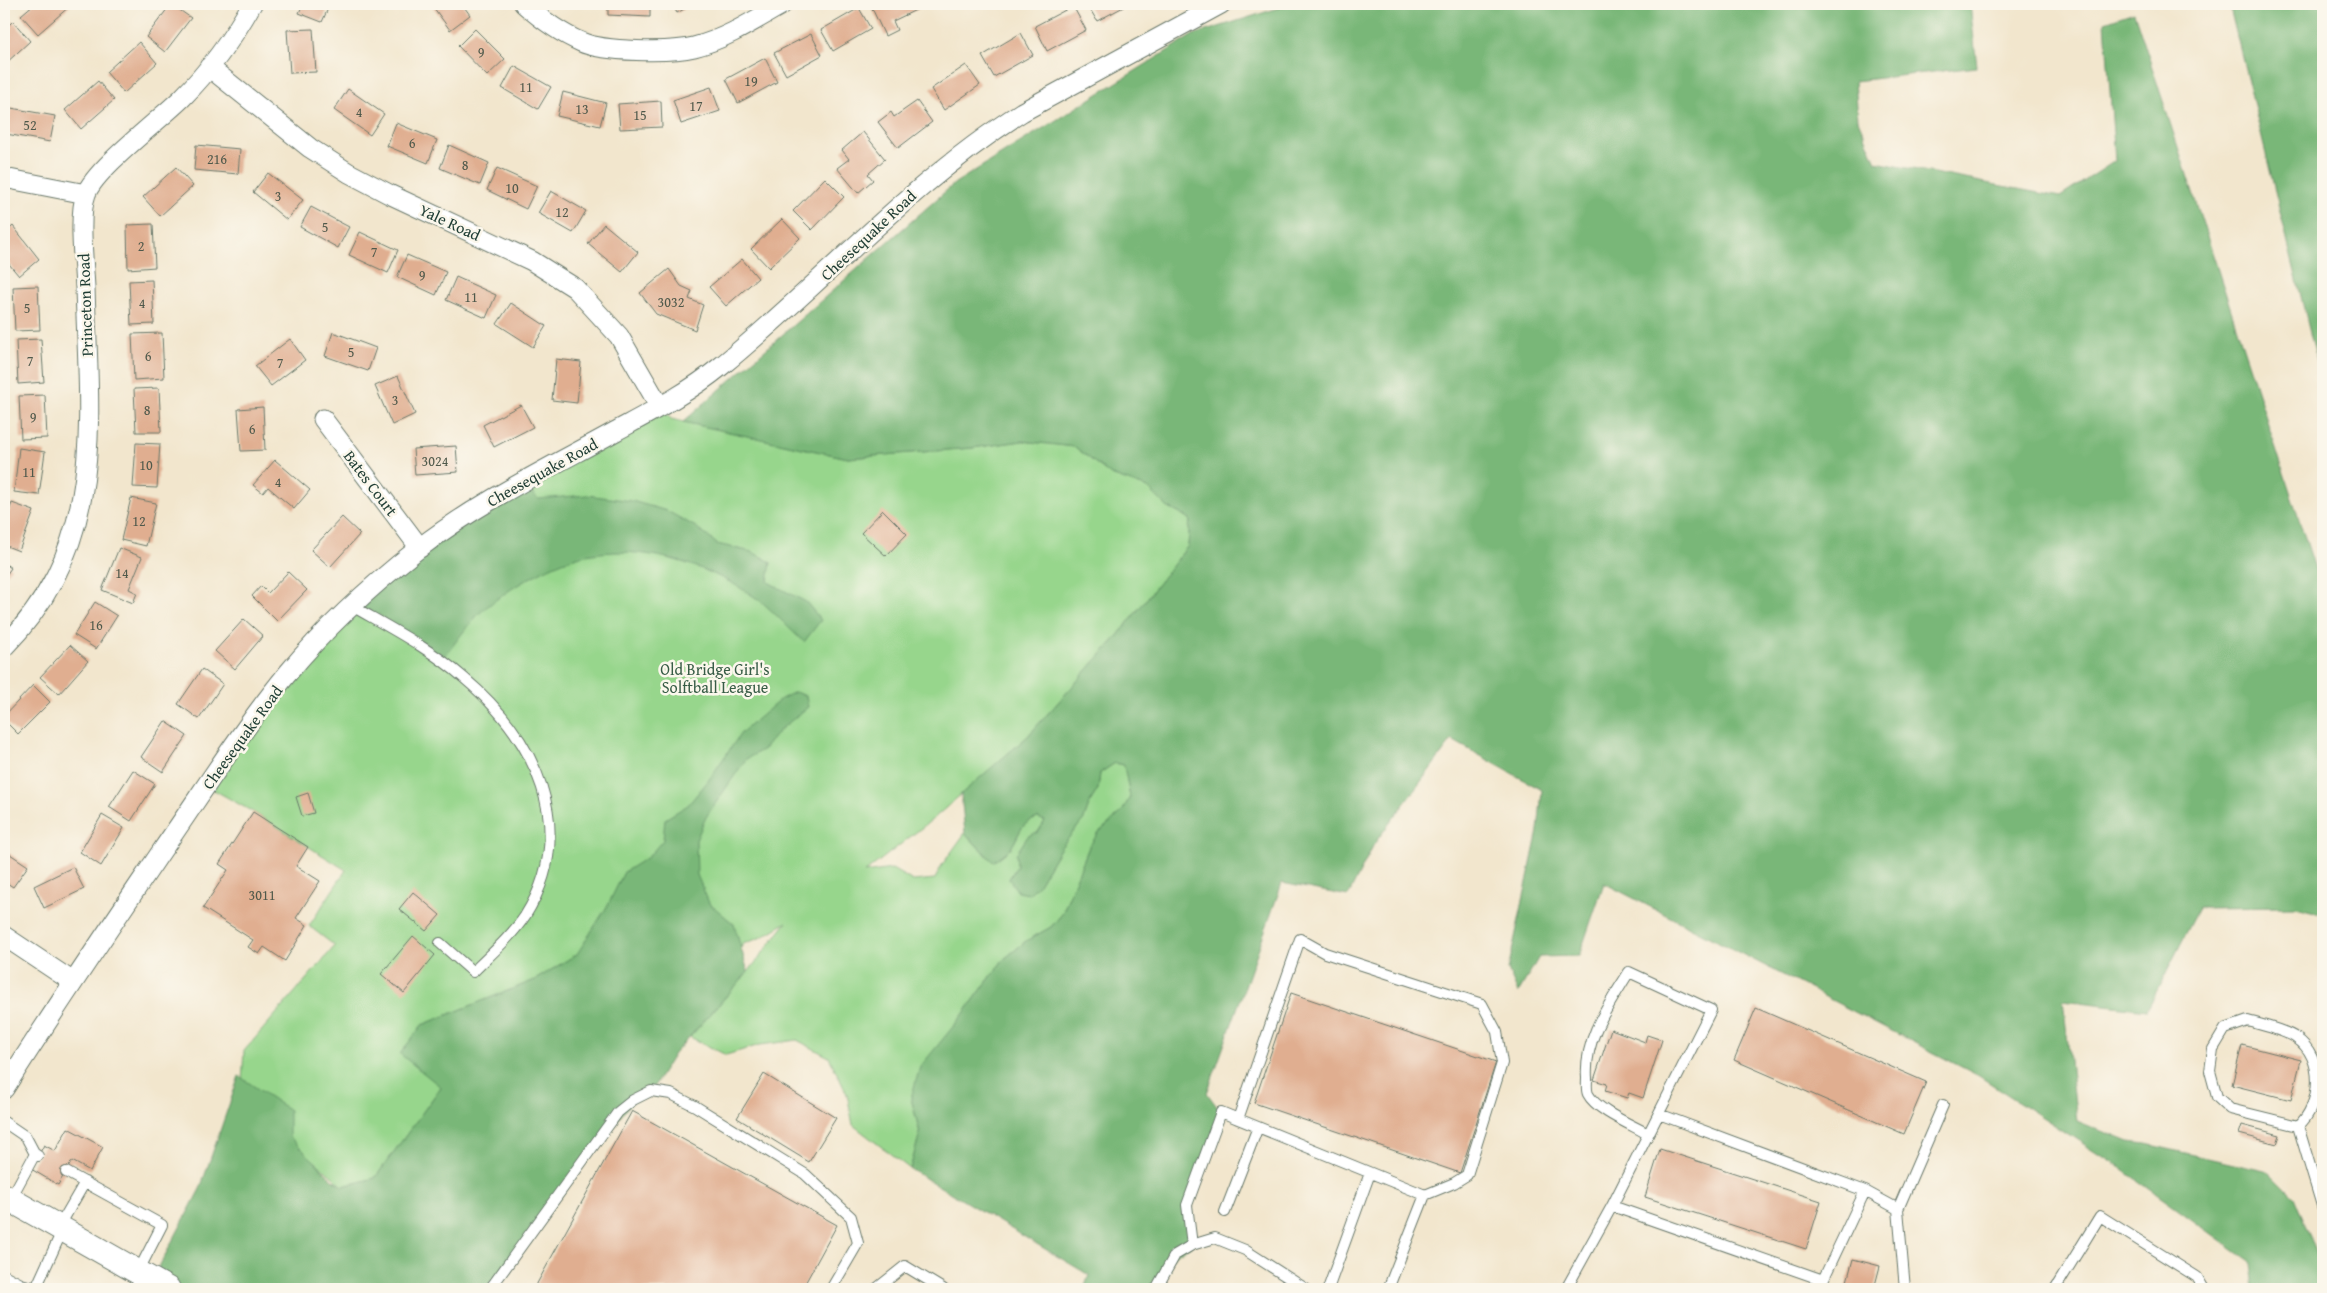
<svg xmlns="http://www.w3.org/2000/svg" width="2327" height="1293" viewBox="0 0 2327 1293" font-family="'Gentium Book Plus',serif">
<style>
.green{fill:#97d68c;stroke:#5b8a60}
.forest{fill:#79b778;stroke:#4c7a56}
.building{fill:#e0ae90}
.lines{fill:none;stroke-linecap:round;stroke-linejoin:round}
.service-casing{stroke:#69786a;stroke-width:12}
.minor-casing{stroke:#69786a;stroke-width:21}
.tertiary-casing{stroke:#69786a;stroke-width:26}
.service{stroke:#fff;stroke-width:10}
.minor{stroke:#fff;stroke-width:19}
.tertiary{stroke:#fff;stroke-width:24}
.labels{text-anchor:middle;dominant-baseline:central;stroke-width:5;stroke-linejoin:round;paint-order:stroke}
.number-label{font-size:14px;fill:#4f594b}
.street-label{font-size:16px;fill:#1f3d34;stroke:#fbf7ec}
.park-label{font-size:16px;fill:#375c46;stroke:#fbf7ec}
</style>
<rect width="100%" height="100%" fill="#fbf7ec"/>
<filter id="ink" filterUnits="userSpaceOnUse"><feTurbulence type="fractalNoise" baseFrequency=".02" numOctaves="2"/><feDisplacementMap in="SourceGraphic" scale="10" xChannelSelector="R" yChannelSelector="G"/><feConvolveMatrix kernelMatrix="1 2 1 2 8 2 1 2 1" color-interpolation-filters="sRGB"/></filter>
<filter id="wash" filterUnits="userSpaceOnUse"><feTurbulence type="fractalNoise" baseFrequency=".0096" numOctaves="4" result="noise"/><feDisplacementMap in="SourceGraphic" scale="20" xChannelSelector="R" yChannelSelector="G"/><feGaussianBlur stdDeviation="1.12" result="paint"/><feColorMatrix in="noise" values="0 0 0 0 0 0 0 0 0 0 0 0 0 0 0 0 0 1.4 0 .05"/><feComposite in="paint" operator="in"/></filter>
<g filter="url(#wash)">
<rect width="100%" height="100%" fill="#f2e6cd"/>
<!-- green -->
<path class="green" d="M660,407L671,419L848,458L972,448L1022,441L1075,447L1111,475L1148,488L1167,507L1190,519L1188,546L1116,638L1027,737L933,819L864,873L892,869L913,881L935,879L942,865L965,833L993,862C999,857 1008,852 1012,846C1021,832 1019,824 1038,818L1045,821L1009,879L1039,884L1061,847L1084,819L1090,802L1098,789L1100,773L1115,763L1124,765L1130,797L1122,812L1089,847L1062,914L1051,927L1026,941L1003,960L965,1012L911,1098L920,1133L910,1169L853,1125L847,1094L829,1057L797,1040L760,1045L726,1055L690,1037L748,972L787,922L762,937L743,944L737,956L577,954L535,980L422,1025L441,1087L375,1178L343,1186L241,1097L244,1051L335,946L309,926L346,870L253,812L207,786L272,693L397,566Z"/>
<!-- forest -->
<path class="forest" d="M1291,4H1970L1977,67L1855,81L1858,120L1876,162L2060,197L2115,161L2105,22L2134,12L2323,593V914L2295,907L2199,908L2147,1010L2063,1000L2077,1121L2128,1142L2146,1144L2269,1172L2294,1197L2317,1254L2323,1262V1289H2255L2252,1263L2119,1167L1979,1076L1604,883L1579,956L1539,957L1518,993L1508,970L1538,831L1542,790L1452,740L1374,844L1348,896L1282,883L1207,1093L1221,1112L1187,1205L1192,1245L1175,1255L1156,1289H1084L1089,1275L910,1169L920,1133L911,1098L920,1067L965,1012L1003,960L1026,941L1051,927L1062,914L1089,847L1098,833L1122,812L1130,797L1124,765L1115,763L1100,773L1098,789L1090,802L1084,819L1061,847L1039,884L1029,894L1018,892L1009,879L1017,866L1016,854L1028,836L1038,832L1045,821L1038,818C1019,824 1021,832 1012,846C1008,852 999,857 993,862L965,833L961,794L1027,737L1116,638L1188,546L1190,519L1167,507L1148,488L1111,475L1075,447L1022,441L972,448L848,458L683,422L955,183L1193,35Z
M2229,4H2323V387V386Z
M523,483L538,499L587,495L632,501L667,511L696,527L717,544L752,552L771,562L768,582L806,602L821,620L804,642C790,630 777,615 763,603C716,568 650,545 592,554C558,558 507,589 482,611C467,625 454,645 441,661L352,606Z
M795,692L806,696L808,707L781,729L764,749L746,759L706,817L696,840L697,875L709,903L734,924L748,972L674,1054L651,1091L633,1100L490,1289H168L152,1280L200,1189L239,1076L289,1110V1136L333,1180L343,1186L375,1178L441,1087L400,1054L422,1025L535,980L577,954L608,905L624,872L648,857L663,840L665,819L688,805L708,781L741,733L781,699Z"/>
<g id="blocks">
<!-- building -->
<path class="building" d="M34,4H70L71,5L38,34L21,15Z
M171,4L191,18L165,52L146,37Z
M303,4H330L322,22L299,13Z
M431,4H462L470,15L450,30Z
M608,4H650V17L608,15Z
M672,4H693L677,13Z
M870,4H918L920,8L893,21L897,30L885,36Z
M1087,4H1129L1097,21Z
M1073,6L1086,30L1047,51L1035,26Z
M859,8L871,29L833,51L821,30Z
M13,21L30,41L4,65V30Z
M313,29L316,72L290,73L287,30Z
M475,29L505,59L487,76L458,46Z
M1021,33L1033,55L994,77L982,56Z
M811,34L822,55L786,75L774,53Z
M139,42L157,63L124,93L106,72Z
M765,58L777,82L738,103L726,79Z
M966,65L980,85L944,110L931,89Z
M514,66L551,87L538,109L502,88Z
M98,81L114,100L81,129L65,110Z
M711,87L720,111L681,124L673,100Z
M348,89L384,114L370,135L334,110Z
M563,92L606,103L600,126L557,116Z
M661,101L662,127L620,129L618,104Z
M917,101L932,122L898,148L878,122L891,112L894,117Z
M11,108L55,116L50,142L6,134Z
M396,123L437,140L428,163L387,146Z
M863,132L885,159L868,174L873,180L858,193L837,168L849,159L842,150Z
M196,145L240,149L238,174L194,170Z
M449,145L489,163L480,185L440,168Z
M176,167L193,186L160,216L143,197Z
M497,168L537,186L526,209L487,190Z
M268,173L303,200L287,220L253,192Z
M825,178L844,197L812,230L793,211Z
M551,191L586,211L573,233L538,213Z
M311,207L349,227L338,248L300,227Z
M782,219L800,238L769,268L751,249Z
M153,224L155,267L128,269L127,225Z
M604,224L638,252L622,272L588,244Z
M13,226L39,259L19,276L4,258V234Z
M360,232L398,250L388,273L349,255Z
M407,255L446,272L436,295L397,277Z
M742,259L758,278L726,306L709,287Z
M669,269L681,286L692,291L689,299L703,305L695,330L656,314L640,293Z
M456,277L496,295L486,318L446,300Z
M152,280L154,324L131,325L129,281Z
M38,286L40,330L15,331L13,287Z
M511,303L546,326L533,347L497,324Z
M333,332L376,348L368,371L325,356Z
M162,333L164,378L134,380L132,334Z
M41,339L44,382L18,384L16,340Z
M290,339L305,360L271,386L255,366Z
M556,359L581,362L577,403L552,400Z
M398,376L415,414L392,425L375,386Z
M159,388L161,432H136L134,389Z
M45,395L47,438L21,439L19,396Z
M521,405L533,427L494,447L483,425Z
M263,407L265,450L241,451L238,409Z
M136,443L160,444L157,488L133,487Z
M456,446L458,472L415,475L413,449Z
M19,448L45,452L39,495L14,492Z
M275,460L310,490L294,509L268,487L263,493L253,485Z
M131,498L156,503L146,546L121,540Z
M12,503L34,511L19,551L4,545V524Z
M883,510L907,534L886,556L861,533Z
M342,517L360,534L330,567L311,550Z
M119,548L142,557L129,589L137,593L133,603L102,590Z
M4,563L11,568L4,578Z
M288,572L307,590L277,621L252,596L261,586L268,593Z
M95,602L117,616L96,649L74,635Z
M244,619L263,636L235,669L215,651Z
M70,645L88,661L59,694L40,677Z
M202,669L223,684L199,719L178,704Z
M33,685L50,702L18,734L4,720V716Z
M165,721L187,736L163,772L141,757Z
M133,770L155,784L131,821L109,807Z
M308,793L314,813L302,816L296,797Z
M253,812L308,847L296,866L320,881L296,918L307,925L285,961L264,947L259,954L248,947L253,940L203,908L228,870L219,864Z
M102,815L124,828L101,866L80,852Z
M4,850L28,866L13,887L4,881Z
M73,867L84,889L44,908L34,886Z
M413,892L440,915L426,931L399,909Z
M413,936L435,955L404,993L381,974Z
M1291,993L1496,1062L1460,1173L1254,1103Z
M1756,1008L1926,1082L1904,1134L1734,1060Z
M1611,1029L1645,1042L1647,1035L1662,1040L1643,1098L1629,1093L1627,1098L1605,1091L1607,1084L1594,1080Z
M2242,1045L2301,1060L2291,1100L2232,1085Z
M764,1074L836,1118L809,1162L737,1118Z
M632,1111L837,1225L802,1289H534Z
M2242,1125L2280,1135L2277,1144L2239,1134Z
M68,1128L103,1147L90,1171L72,1161L58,1185L31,1169L44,1145L55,1151Z
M1660,1149L1821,1201L1806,1249L1645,1197Z
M1853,1259L1880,1266L1874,1289H1845Z"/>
</g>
</g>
<g filter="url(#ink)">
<use href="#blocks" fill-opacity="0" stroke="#69786a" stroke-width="1"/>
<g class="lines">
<defs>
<path id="service" d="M352,606C390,628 431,649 464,678C535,738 580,829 525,916C511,937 491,954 473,972L440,943
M2248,1021C2262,1025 2285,1030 2296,1038C2325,1057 2322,1105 2298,1126L2230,1109L2217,1097L2210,1071L2213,1049L2225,1029Z
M1659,1114L1865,1191
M1238,1119L1300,939L1325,953L1482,1004L1497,1032L1502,1063L1467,1175L1454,1183L1425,1195
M4,1122L26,1137L35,1154L38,1156
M2298,1126L2323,1209
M66,1172L162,1225L138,1272
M10,1200L35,1154
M1612,1206L1823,1280L1865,1191L1898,1209L1905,1289
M1898,1209L1943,1105
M1225,1212L1258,1127
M59,1227L85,1182
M1192,1245L1187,1205L1221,1112L1425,1195L1388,1289
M4,1275L21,1284L36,1288L63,1229
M490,1289L618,1112L633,1100L651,1091L671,1094L695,1106L805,1174L851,1217L858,1243L831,1289
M876,1289L905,1266L943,1289
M1156,1289L1175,1255L1192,1245L1215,1238L1245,1250L1306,1289
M1328,1289L1370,1173
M1566,1289L1612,1206L1711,1010L1629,972C1609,1005 1584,1038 1587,1078C1587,1083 1586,1090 1588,1094C1596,1110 1632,1125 1648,1134
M2055,1289L2100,1216L2197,1277L2204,1289"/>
<path id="minor" d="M524,4C541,19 560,33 581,42C603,52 670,53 694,47C726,39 755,20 783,4
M209,67L310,148L349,173L389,194L532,261L575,288L619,336L660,407
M4,178L86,194
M323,419L420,548
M4,647C107,543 89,422 85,288C84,264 78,215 86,194C95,169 161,119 182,98C210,70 233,38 252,4
M4,936L73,982
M4,1089C55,1008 109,929 163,849C204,790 242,729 288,673C326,627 371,586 418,549C479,502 549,468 616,431C651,412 688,393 720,367C823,283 909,184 1022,112L1221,4"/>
<path id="tertiary" d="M4,1196L168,1289"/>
</defs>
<!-- service casing -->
<use href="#service" class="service-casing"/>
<!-- minor casing -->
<use href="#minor" class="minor-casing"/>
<!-- tertiary casing -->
<use href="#tertiary" class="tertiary-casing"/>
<!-- service -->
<use href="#service" class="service"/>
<!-- minor -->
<use href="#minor" class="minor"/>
<!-- tertiary -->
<use href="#tertiary" class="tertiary"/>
</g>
</g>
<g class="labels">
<!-- number labels -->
<g class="number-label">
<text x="481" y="52">9</text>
<text x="751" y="81">19</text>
<text x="526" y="87">11</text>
<text x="696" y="106">17</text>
<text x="582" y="109">13</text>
<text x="359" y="112">4</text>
<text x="640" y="115">15</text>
<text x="30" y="125">52</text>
<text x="412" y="143">6</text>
<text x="217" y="159">216</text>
<text x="465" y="165">8</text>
<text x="512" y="188">10</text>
<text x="278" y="196">3</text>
<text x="562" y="212">12</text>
<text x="325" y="227">5</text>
<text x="141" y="246">2</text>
<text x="374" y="252">7</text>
<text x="422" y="275">9</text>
<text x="471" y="297">11</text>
<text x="671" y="302">3032</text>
<text x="142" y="303">4</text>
<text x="27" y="308">5</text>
<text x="351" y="352">5</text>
<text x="148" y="356">6</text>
<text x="30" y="361">7</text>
<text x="280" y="363">7</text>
<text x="395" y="400">3</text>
<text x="147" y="410">8</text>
<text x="33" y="417">9</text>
<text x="252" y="429">6</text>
<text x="435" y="461">3024</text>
<text x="146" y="465">10</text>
<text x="29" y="472">11</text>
<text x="278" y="482">4</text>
<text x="139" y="521">12</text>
<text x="122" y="573">14</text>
<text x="96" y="625">16</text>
<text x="262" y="895">3011</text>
</g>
<!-- street labels -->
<g class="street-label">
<text transform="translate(450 222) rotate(25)">Yale Road</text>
<text transform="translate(868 235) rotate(-43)">Cheesequake Road</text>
<text transform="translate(85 305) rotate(-92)">Princeton Road</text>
<text transform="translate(542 472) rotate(-29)">Cheesequake Road</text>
<text transform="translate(371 483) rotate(53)">Bates Court</text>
<text transform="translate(242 737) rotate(-54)">Cheesequake Road</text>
</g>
<!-- park labels -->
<g class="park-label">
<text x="715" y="669">Old Bridge Girl's<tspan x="715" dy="18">Solftball League</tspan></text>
</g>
</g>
<!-- margin -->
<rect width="2327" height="1293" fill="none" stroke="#fbf7ec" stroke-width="20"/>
</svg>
